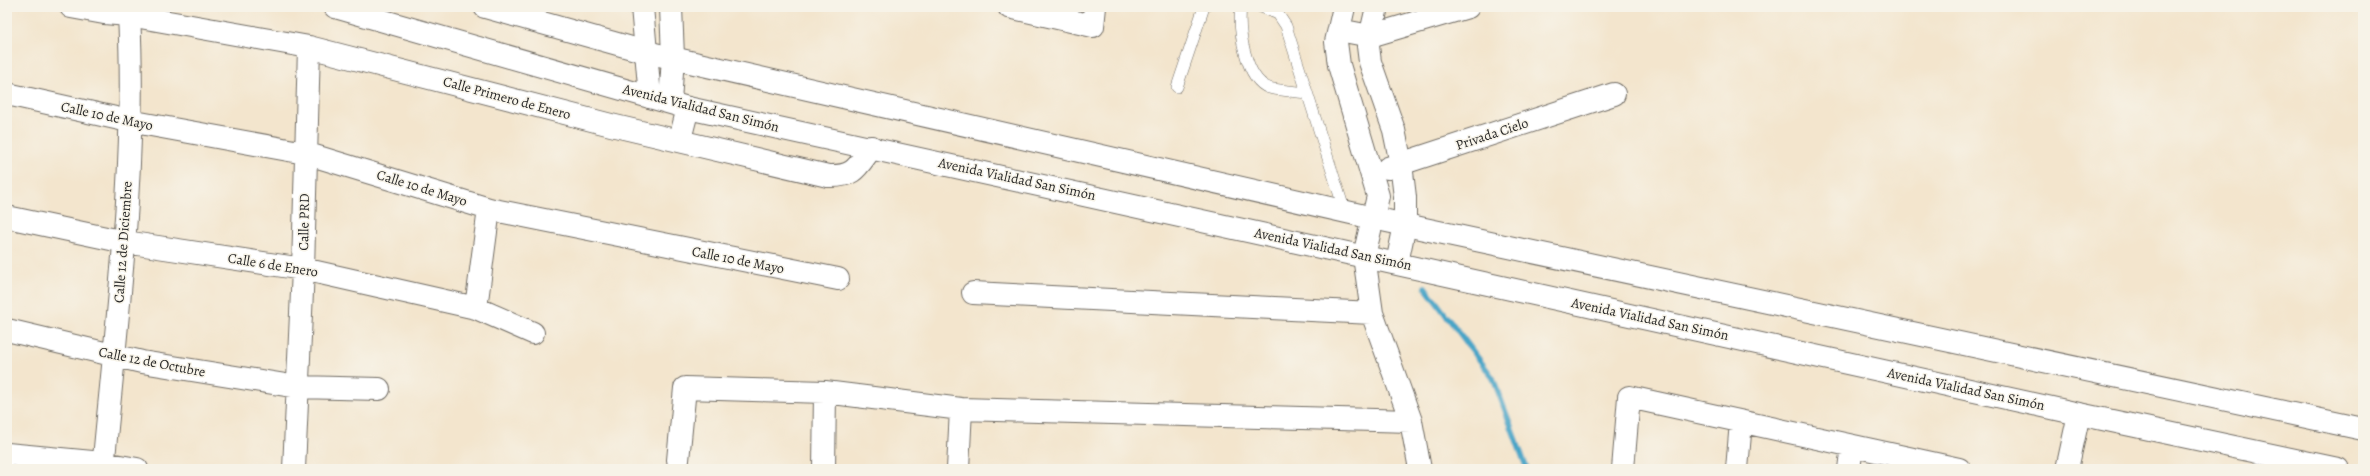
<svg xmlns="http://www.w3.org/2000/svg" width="2370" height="476" viewBox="0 0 2370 476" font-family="Alegreya,serif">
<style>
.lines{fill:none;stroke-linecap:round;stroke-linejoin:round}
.stream{stroke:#48a5c7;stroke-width:5.5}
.service-casing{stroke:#716c64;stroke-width:12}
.minor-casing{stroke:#716c64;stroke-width:24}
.secondary-casing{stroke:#716c64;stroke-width:24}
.service{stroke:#fff;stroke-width:11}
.minor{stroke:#fff;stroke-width:22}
.secondary{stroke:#fff;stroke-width:22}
.labels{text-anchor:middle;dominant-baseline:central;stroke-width:3;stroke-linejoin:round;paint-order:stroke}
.street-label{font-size:14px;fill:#2b2b2b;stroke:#f7f3e8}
</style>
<rect width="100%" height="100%" fill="#f7f3e8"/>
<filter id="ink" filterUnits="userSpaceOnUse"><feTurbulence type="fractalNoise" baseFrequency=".025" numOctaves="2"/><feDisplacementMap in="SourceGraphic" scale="8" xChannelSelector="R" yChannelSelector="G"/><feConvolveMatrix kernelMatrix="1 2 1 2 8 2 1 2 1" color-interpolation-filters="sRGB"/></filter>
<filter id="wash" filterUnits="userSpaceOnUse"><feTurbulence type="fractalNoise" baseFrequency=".012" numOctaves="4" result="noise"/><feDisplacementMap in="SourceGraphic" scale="16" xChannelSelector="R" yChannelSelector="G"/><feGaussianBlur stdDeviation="0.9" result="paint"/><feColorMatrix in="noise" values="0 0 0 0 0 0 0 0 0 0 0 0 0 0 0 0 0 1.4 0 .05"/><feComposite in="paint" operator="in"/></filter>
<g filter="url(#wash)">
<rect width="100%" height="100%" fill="#f3e5cd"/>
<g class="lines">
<!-- stream -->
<path class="stream" d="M1425,287L1493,378L1527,469"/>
</g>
</g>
<g filter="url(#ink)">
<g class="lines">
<defs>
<path id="service" d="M1241,7C1238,29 1245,79 1269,88C1280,91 1295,91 1306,93
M1261,7L1278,14L1286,26L1345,212
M1177,87L1204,7"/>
<path id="minor" d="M71,7L104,13L129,15L309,47L611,125L828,176C855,177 857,167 872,147
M642,7L650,97
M1009,7L1093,26L1095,7
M1344,7L1336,42L1339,65L1378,196L1364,256L1372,313L1411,421L1420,469
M1377,7L1368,46L1370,62L1394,130L1401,164L1405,197V225L1397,263
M1339,30L1370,36L1468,7
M7,94L129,121L305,153L489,209L838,279
M670,102L673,57L671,7
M680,139L688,108
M1388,168L1614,94
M7,217L125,242L303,269L476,308L533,333
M973,293L1372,313
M476,308L489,209
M7,330L142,362L298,387L379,389
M7,454L103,463L137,469
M678,460L685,388L825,392L961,409L1411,421
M103,469C117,318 137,166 129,15
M294,469L303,269L309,47
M824,469L825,392
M958,469L961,409
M1623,469L1629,397L1959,469
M1737,469L1741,422
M1849,469L1852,446
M2067,469L2079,414"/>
<path id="secondary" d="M335,7L688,108L2079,414L2338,469
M485,7L646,52L1373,218L2363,429"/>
</defs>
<!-- service casing -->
<use href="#service" class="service-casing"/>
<!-- minor casing -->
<use href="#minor" class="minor-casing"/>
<!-- secondary casing -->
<use href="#secondary" class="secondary-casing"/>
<!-- service -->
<use href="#service" class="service"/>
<!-- minor -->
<use href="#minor" class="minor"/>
<!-- secondary -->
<use href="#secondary" class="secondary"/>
</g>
</g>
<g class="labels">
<!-- street labels -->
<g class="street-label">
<text transform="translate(507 98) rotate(15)">Calle Primero de Enero</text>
<text transform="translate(701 108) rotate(14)">Avenida Vialidad San Simón</text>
<text transform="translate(107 116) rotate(12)">Calle 10 de Mayo</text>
<text transform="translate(1492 134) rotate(-18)">Privada Cielo</text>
<text transform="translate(1017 179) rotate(12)">Avenida Vialidad San Simón</text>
<text transform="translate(422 188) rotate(17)">Calle 10 de Mayo</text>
<text transform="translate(304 222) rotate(-89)">Calle PRD</text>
<text transform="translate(123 242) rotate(-86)">Calle 12 de Diciembre</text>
<text transform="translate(1333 249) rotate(12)">Avenida Vialidad San Simón</text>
<text transform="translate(738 260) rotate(11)">Calle 10 de Mayo</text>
<text transform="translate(273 265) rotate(9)">Calle 6 de Enero</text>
<text transform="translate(1650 319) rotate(12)">Avenida Vialidad San Simón</text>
<text transform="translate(152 362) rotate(11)">Calle 12 de Octubre</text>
<text transform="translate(1966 389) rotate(12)">Avenida Vialidad San Simón</text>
</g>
</g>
<!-- margin -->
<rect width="2370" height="476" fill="none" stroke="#f7f3e8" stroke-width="24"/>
</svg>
